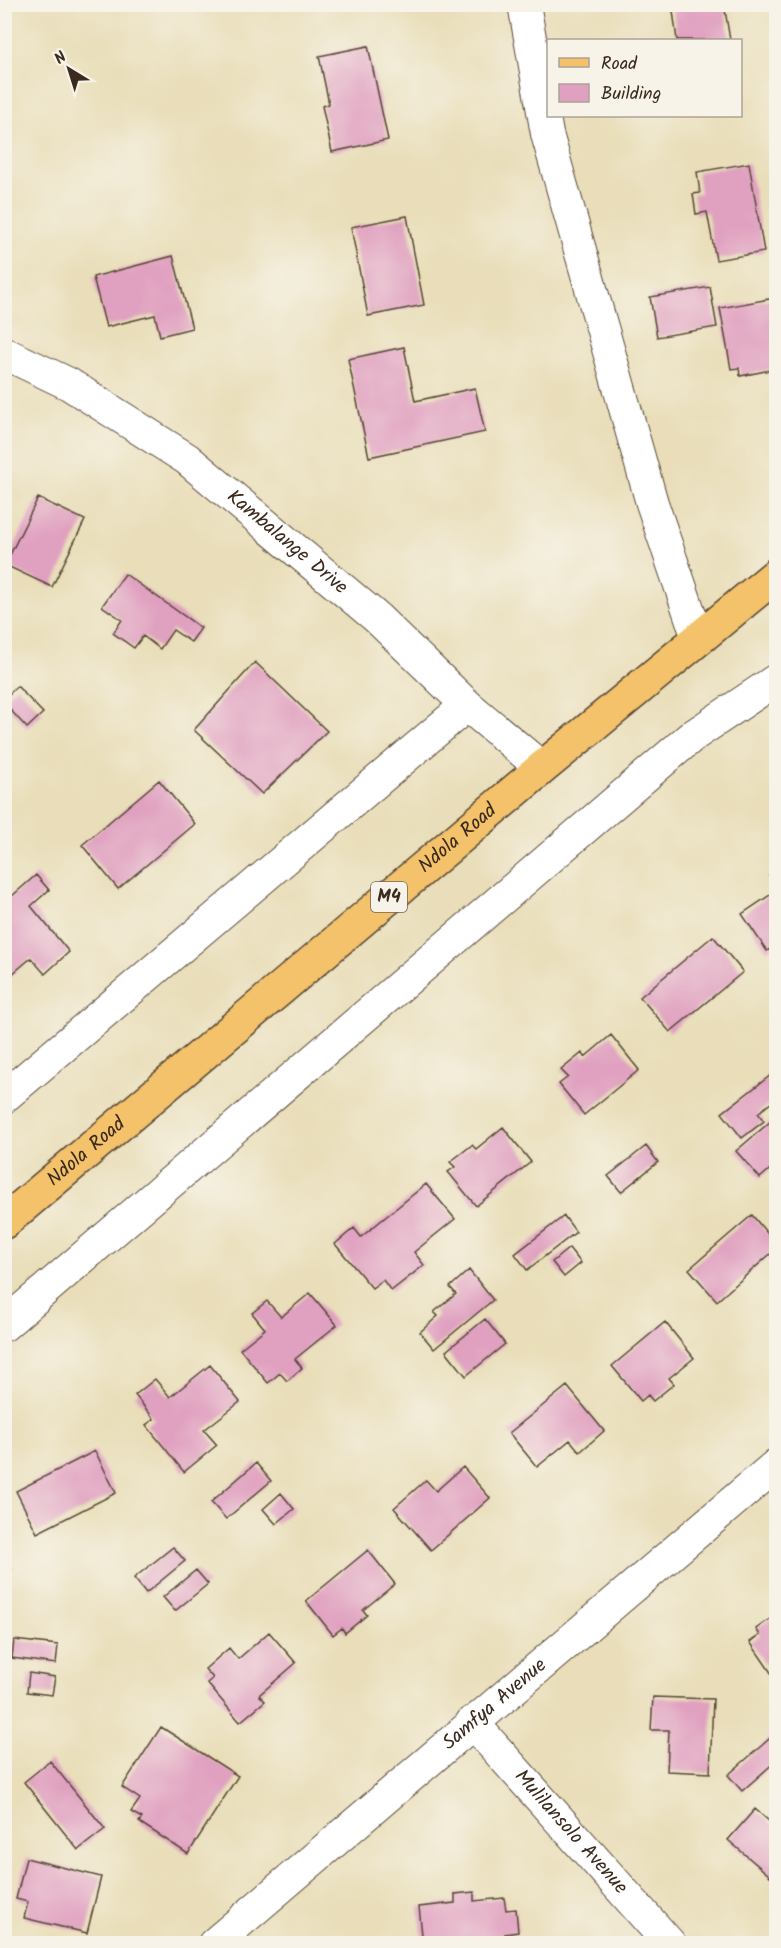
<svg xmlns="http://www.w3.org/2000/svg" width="781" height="1948" viewBox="0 0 781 1948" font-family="Kalam,sans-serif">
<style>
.building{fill:#e0a0c0}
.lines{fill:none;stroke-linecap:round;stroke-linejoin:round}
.minor-casing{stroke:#554535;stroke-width:34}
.major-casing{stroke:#554535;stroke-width:36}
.minor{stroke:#fff;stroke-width:32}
.major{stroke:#f3c26a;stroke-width:33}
.labels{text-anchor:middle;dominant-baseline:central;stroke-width:5;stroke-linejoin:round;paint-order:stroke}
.shield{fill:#f7f3e8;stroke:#73665b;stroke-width:1.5}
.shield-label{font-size:18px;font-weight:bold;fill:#3b2a1e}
.street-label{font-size:20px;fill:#3b2a1e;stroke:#f7f3e8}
</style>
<rect width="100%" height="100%" fill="#f7f3e8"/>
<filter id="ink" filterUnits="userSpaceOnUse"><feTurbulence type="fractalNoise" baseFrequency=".0167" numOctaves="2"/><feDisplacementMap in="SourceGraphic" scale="12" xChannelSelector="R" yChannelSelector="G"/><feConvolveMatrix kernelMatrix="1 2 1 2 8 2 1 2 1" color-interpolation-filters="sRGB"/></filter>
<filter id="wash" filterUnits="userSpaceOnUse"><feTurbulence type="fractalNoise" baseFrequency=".008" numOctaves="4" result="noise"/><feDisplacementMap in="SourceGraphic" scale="24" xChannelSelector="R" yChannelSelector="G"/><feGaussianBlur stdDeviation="1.35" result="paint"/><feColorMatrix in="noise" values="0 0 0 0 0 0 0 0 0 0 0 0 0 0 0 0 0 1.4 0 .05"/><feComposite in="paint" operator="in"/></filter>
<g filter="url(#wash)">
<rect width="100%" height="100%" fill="#e9deb9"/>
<g id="blocks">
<!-- building -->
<path class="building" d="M672,4H724L730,40H677Z
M368,46L388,140L332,152L322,106L329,104L319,56Z
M749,163L764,252L716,260L707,212L696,214L693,194L700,193L697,172Z
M407,216L424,305L368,316L351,227Z
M173,256L192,328L160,336L155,315L106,327L93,277Z
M710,287L717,327L657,337L650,297Z
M775,298L776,369L740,376L739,368L731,369L720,308Z
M404,347L415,401L475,388L485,432L369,457L348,359Z
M38,498L85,520L52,587L5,565Z
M125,574L201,628L191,642L173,630L160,649L143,636L134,648L113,633L122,620L102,606Z
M255,662L327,731L262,794L194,730Z
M17,686L43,713L27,728L5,704V698Z
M159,780L195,824L118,889L82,845Z
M776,870V887L769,875Z
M36,875L49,890L31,906L69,952L45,974L31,958L4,981V903Z
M776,891V948L775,946L767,951L742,914Z
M713,936L743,972L670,1032L640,997Z
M611,1035L639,1070L584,1115L559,1084L568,1077L561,1070L582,1053L585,1057Z
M776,1071V1099L758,1113L764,1121L742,1138L722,1113Z
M771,1121L776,1127V1164L760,1178L736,1151Z
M503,1127L531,1162L476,1206L448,1172L455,1167L450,1162L472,1145L476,1149Z
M646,1146L658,1162L621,1192L608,1176Z
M426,1184L455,1219L414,1252L424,1265L391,1291L383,1280L372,1288L335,1244L354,1228L361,1237Z
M752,1215L776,1244V1249L717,1301L689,1269Z
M564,1216L576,1232L527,1270L515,1254Z
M569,1248L581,1263L564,1277L552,1262Z
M469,1270L493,1300L434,1349L420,1332L438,1316L434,1312L456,1294L450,1287Z
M310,1293L337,1325L295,1359L302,1368L287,1381L280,1373L268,1383L240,1349L265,1329L252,1313L267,1301L281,1317Z
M485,1319L505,1344L466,1376L446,1351Z
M665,1322L694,1358L669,1378L674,1384L653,1401L648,1395L641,1401L612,1366Z
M210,1365L240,1402L204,1430L217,1445L184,1472L146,1425L154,1419L135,1395L155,1379L170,1397Z
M567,1386L604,1431L580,1452L570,1440L537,1467L509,1433Z
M95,1451L116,1493L37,1533L16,1491Z
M256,1463L271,1481L226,1519L211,1502Z
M463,1467L490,1498L431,1550L394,1508L426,1480L436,1491Z
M281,1493L294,1509L276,1524L263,1509Z
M173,1547L185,1561L146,1593L134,1578Z
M368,1550L395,1584L363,1610L367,1615L345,1633L342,1628L333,1635L306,1601Z
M4,1556L12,1569L4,1574Z
M196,1570L208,1584L175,1611L163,1597Z
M774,1616L776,1620V1675L774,1677L750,1642L760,1635L756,1629Z
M269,1632L296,1663L259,1695L265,1701L240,1722L207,1683L213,1678L205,1669L229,1648L238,1659Z
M14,1640L58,1645L56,1664L12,1658Z
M29,1673L55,1677L52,1695L27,1692Z
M653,1697L713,1699L710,1773L667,1771L669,1730H651Z
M161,1727L238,1776L188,1854L139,1822L142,1818L131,1812L140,1799L122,1787Z
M776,1733V1761L742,1791L728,1775Z
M50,1761L105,1829L78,1850L24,1782Z
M755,1809L776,1827V1881L728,1840Z
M26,1858L101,1877L87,1933L24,1918L28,1902L16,1899Z
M474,1892V1901L504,1898L506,1910L516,1909L518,1932L505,1934V1943L423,1944L419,1907L455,1903V1894Z"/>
</g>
</g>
<g filter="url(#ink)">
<use href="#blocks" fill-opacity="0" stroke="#554535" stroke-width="1.5"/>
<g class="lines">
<defs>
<g id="minor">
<path d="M524,4L547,134L652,503L698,638"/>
<path id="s1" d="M4,353L69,384L187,459L377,618L467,705L542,768"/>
<path d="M4,1097L467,705"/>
<path d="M4,1325L691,737L776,680"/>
<path id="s2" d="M472,1722L670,1944"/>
<path id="s3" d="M214,1944L776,1465"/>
</g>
<g id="major">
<path id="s4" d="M4,1222L542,768L776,575"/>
</g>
</defs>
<!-- minor casing -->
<use href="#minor" class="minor-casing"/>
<!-- major casing -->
<use href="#major" class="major-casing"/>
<!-- minor -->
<use href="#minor" class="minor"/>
<!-- major -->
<use href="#major" class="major"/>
</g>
</g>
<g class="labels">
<!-- shield labels -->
<rect class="shield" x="371" y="882" width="36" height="30" rx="4.5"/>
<g class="shield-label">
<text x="389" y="897">M4</text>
</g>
<!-- street labels -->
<g class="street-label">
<text stroke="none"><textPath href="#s1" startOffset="342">Kambalange Drive</textPath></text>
<text stroke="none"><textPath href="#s4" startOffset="594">Ndola Road</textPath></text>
<text stroke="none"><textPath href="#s4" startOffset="108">Ndola Road</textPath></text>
<text stroke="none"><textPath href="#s3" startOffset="369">Samfya Avenue</textPath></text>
<text stroke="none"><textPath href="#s2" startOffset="148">Mulilansolo Avenue</textPath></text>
</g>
</g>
<!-- margin -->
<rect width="781" height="1948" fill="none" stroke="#f7f3e8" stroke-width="24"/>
<!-- legend -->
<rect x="547" y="39" width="195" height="78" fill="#f7f3e8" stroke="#aca397" stroke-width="1.5"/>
<rect x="559" y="58" width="30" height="9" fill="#f3c26a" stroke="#aca397" stroke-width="1.5"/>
<text x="601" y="69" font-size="18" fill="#3b2a1e">Road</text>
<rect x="559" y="84" width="30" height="18" fill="#e0a0c0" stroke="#aca397" stroke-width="1.5"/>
<text x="601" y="99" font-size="18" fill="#3b2a1e">Building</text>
<!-- north arrow -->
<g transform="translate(69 69) rotate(322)" stroke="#f7f3e8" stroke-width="4.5" paint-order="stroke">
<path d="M0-4.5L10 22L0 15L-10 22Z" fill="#3b2a1e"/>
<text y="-9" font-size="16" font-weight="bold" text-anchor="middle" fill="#3b2a1e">N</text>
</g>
</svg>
